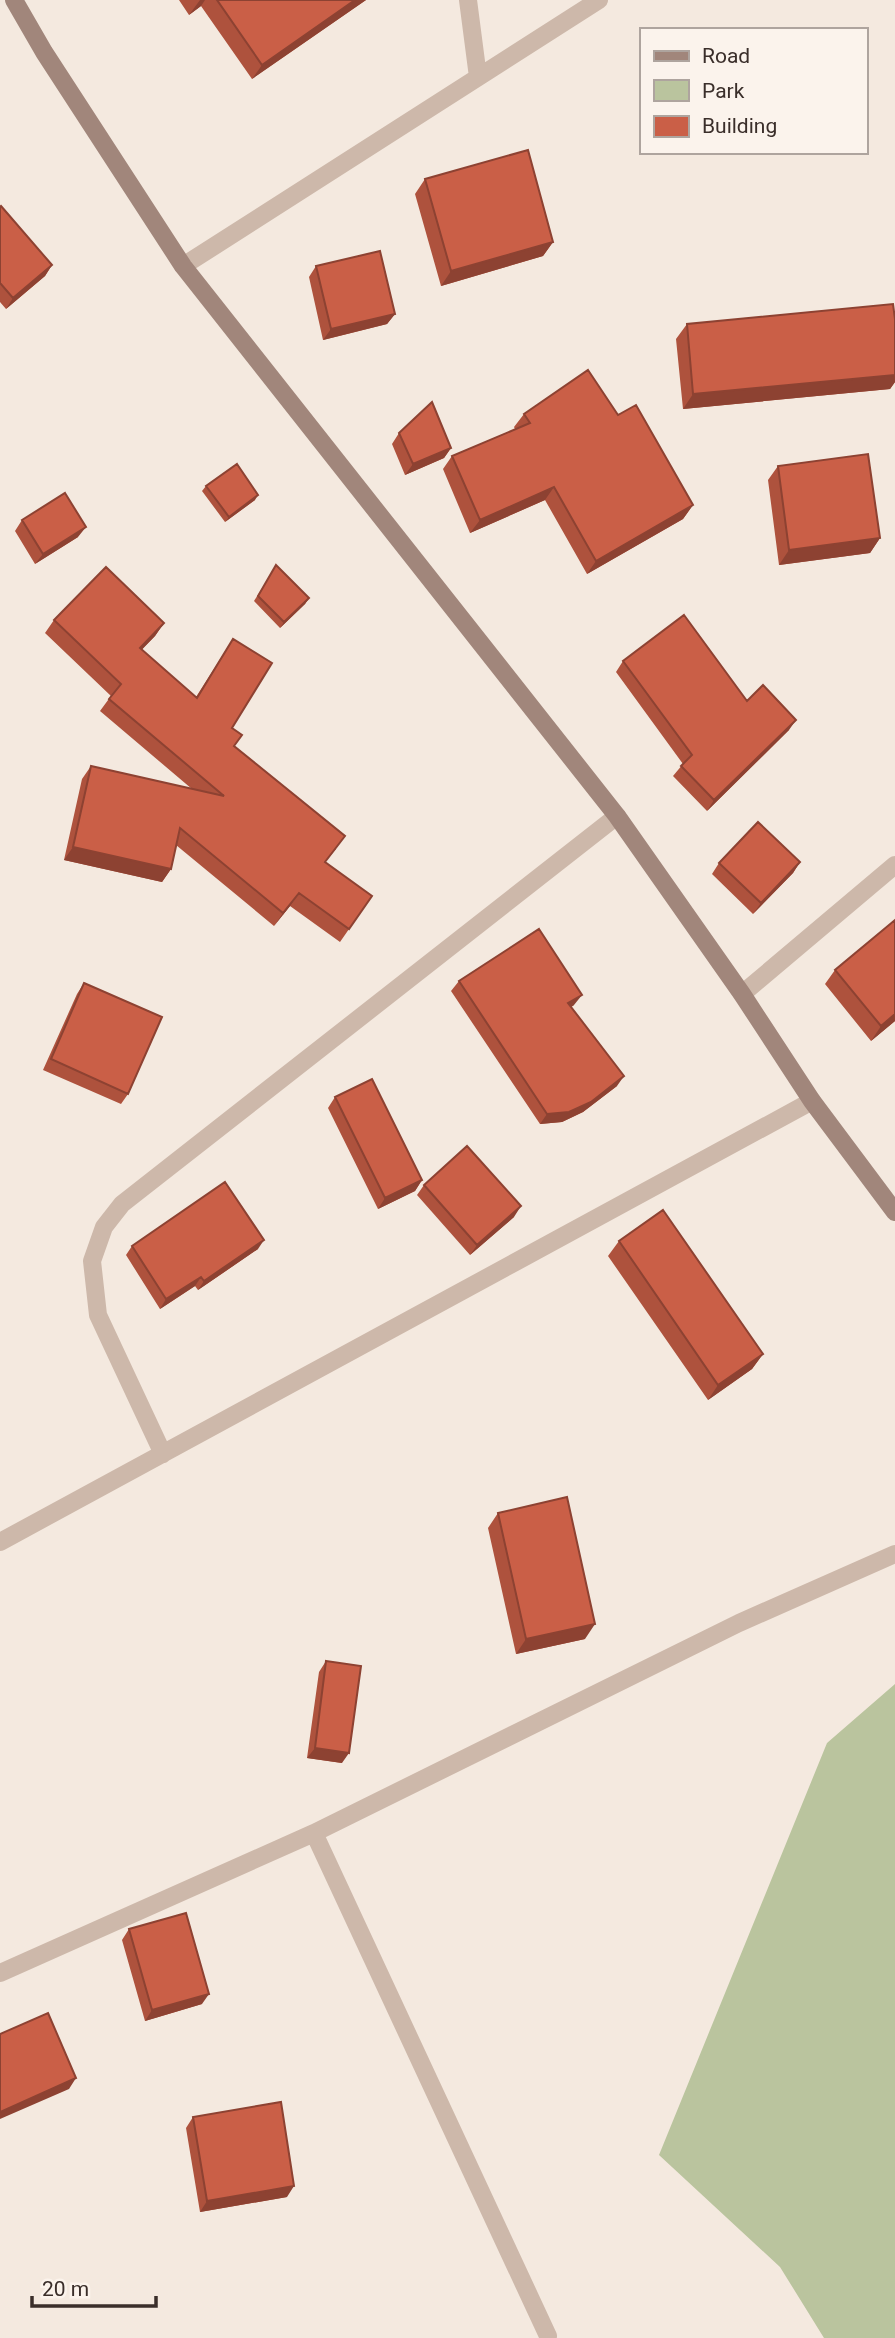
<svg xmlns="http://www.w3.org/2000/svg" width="895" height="2338" viewBox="0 0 895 2338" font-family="Roboto,sans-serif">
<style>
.green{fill:#bac49e}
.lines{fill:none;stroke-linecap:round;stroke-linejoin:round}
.street{stroke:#cdb8aa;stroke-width:18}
.secondary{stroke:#a1867b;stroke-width:18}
.wall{fill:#ae523d}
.shaded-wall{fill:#8d4232}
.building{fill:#ca5f47;stroke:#8d4232;stroke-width:2}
</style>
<rect width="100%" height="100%" fill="#f4e9df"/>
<!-- green -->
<path class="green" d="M895,1684V2338H824L780,2267L659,2155L827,1743Z"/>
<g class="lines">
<!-- street -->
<path class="street" d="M468,0L478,77
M183,266L599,0
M742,994L895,865
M163,1454L98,1315L92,1261L104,1227L122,1204L617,816
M0,1542L812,1101
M314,1833L548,2336
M0,1973L314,1833L739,1623L895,1554"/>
<!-- secondary -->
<path class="secondary" d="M14,0L44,52L183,266L617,816L742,994L812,1101L895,1212"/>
</g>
<!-- wall -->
<path class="wall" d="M179,0H366L252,79L201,6L189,15Z
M425,179L553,242L543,256L441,286L415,194Z
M0,207L52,265L45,276L6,309L0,302Z
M316,266L395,314L387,324L323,340L309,277Z
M895,319V382L890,389L683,409L676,339L687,324Z
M524,414L618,415L693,505L683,519L587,574L545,500L470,533L443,469L452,456L515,429L514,427Z
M399,433L451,448L444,458L405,475L392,444Z
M778,466L880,538L870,553L779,565L768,480Z
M206,486L255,500L225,522L202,491Z
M22,520L78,537L35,564L15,531Z
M273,571L309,598L305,604L280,628L254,601Z
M54,620L164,623L155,636L141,650L196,697L233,639L232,728L234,746L336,849L325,862L372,896L340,942L290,906L274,926L176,845L171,869L162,882L64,860L82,779L91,766L192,789L100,711L111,696L45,633Z
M623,661L747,701L789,730L707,811L673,776L683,764L616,672Z
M800,862L793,873L753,914L712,874L719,863Z
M835,970L895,1021L871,1041L825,984Z
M459,981L574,1005L571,1007L617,1086L583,1112L562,1122L540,1124L451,991Z
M84,983L128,1094L121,1104L43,1070L77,994Z
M335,1097L422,1180L415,1191L378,1209L328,1108Z
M424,1185L514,1217L470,1255L417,1195Z
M619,1241L763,1354L752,1369L708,1400L608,1256Z
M132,1246L258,1249L198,1290L195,1286L160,1309L126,1255Z
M498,1513L585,1639L516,1654L488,1528Z
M326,1661L342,1763L307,1758L319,1672Z
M129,1929L202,2004L145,2021L122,1940Z
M193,2117L287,2197L200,2212L186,2128Z"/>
<!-- shaded-wall -->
<path class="shaded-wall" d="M200,0H205L201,6L189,15Z
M355,0H366L252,79L262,65Z
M553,242L543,256L441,286L451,271Z
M52,265L45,276L6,309L13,298Z
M395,314L387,324L323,340L331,329Z
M895,375V382L890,389L683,409L693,394Z
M451,448L444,458L405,475L413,464Z
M554,487L545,500L470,533L480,520Z
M258,495L255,500L225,522L229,517Z
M693,505L683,519L587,574L596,561Z
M86,527L78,537L35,564L43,554Z
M880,538L870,553L779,565L789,550Z
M309,598L305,604L280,628L284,622Z
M164,623L155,636L131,661L140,648Z
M796,720L789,730L707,811L714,800Z
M73,847L171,869L162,882L64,860Z
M800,862L793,873L753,914L761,903Z
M299,893L290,906L274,926L283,913Z
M582,995L574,1005L561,1014L568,1003Z
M895,1014V1021L871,1041L881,1026Z
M624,1076L617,1086L583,1112L562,1122L540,1124L547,1114Z
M422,1180L415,1191L378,1209L385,1198Z
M521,1206L514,1217L470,1255L477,1245Z
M264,1240L258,1249L198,1290L204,1281Z
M201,1277L195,1286L160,1309L166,1299Z
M763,1354L752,1369L708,1400L718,1385Z
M595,1624L585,1639L516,1654L526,1639Z
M315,1748L349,1753L342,1763L307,1758Z
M209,1994L202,2004L145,2021L152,2010Z
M76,2078L69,2089L0,2119V2112Z
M294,2186L287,2197L200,2212L207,2201Z"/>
<!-- building -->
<path class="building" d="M217,0H355L262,65Z
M528,150L553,242L451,271L425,179Z
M1,206L52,265L13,298L0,283V207Z
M380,251L395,314L331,329L316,266Z
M893,304L895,319V375L693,394L687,324Z
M588,370L618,415L636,405L693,505L596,561L554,487L480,520L452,456L530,423L524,414Z
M432,402L451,448L413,464L399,433Z
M868,454L880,538L789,550L778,466Z
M237,464L258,495L229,517L206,486Z
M65,493L86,527L43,554L22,520Z
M276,565L309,598L284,622L258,596Z
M106,567L164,623L140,648L197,698L233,639L272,663L232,728L242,735L234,746L345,836L325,862L372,896L349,929L299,893L283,913L180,828L171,869L73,847L91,766L224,796L109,699L121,684L54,620Z
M684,615L747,701L763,685L796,720L714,800L681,766L692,755L623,661Z
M758,822L800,862L761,903L719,863Z
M895,920V1014L881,1026L835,970Z
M539,929L582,995L568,1003L624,1076L591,1102L569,1112L547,1114L459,981Z
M84,983L162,1017L128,1094L51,1059Z
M372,1079L422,1180L385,1198L335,1097Z
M467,1146L521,1206L477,1245L424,1185Z
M225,1182L264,1240L204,1281L201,1277L166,1299L132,1246Z
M663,1210L763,1354L718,1385L619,1241Z
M567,1497L595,1624L526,1639L498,1513Z
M326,1661L361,1666L349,1753L315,1748Z
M186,1913L209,1994L152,2010L129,1929Z
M48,2013L76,2078L0,2112V2034Z
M281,2102L294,2186L207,2201L193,2117Z"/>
<!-- legend -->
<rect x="640" y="28" width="228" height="126" fill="#fbf3ec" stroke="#aea49e" stroke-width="2"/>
<rect x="654" y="51" width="35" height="10" fill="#a1867b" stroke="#aea49e" stroke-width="2"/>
<text x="702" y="63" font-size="21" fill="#3a2e2a">Road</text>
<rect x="654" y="80" width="35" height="21" fill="#bac49e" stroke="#aea49e" stroke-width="2"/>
<text x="702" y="98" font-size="21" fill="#3a2e2a">Park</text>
<rect x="654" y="116" width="35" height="21" fill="#ca5f47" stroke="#aea49e" stroke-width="2"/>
<text x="702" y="133" font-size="21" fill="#3a2e2a">Building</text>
<!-- scale -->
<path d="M32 2296v10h124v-10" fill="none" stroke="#3a2e2a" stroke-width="3.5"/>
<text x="42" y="2296" font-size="21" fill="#3a2e2a" stroke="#fbf3ec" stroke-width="5" paint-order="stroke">20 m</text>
</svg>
